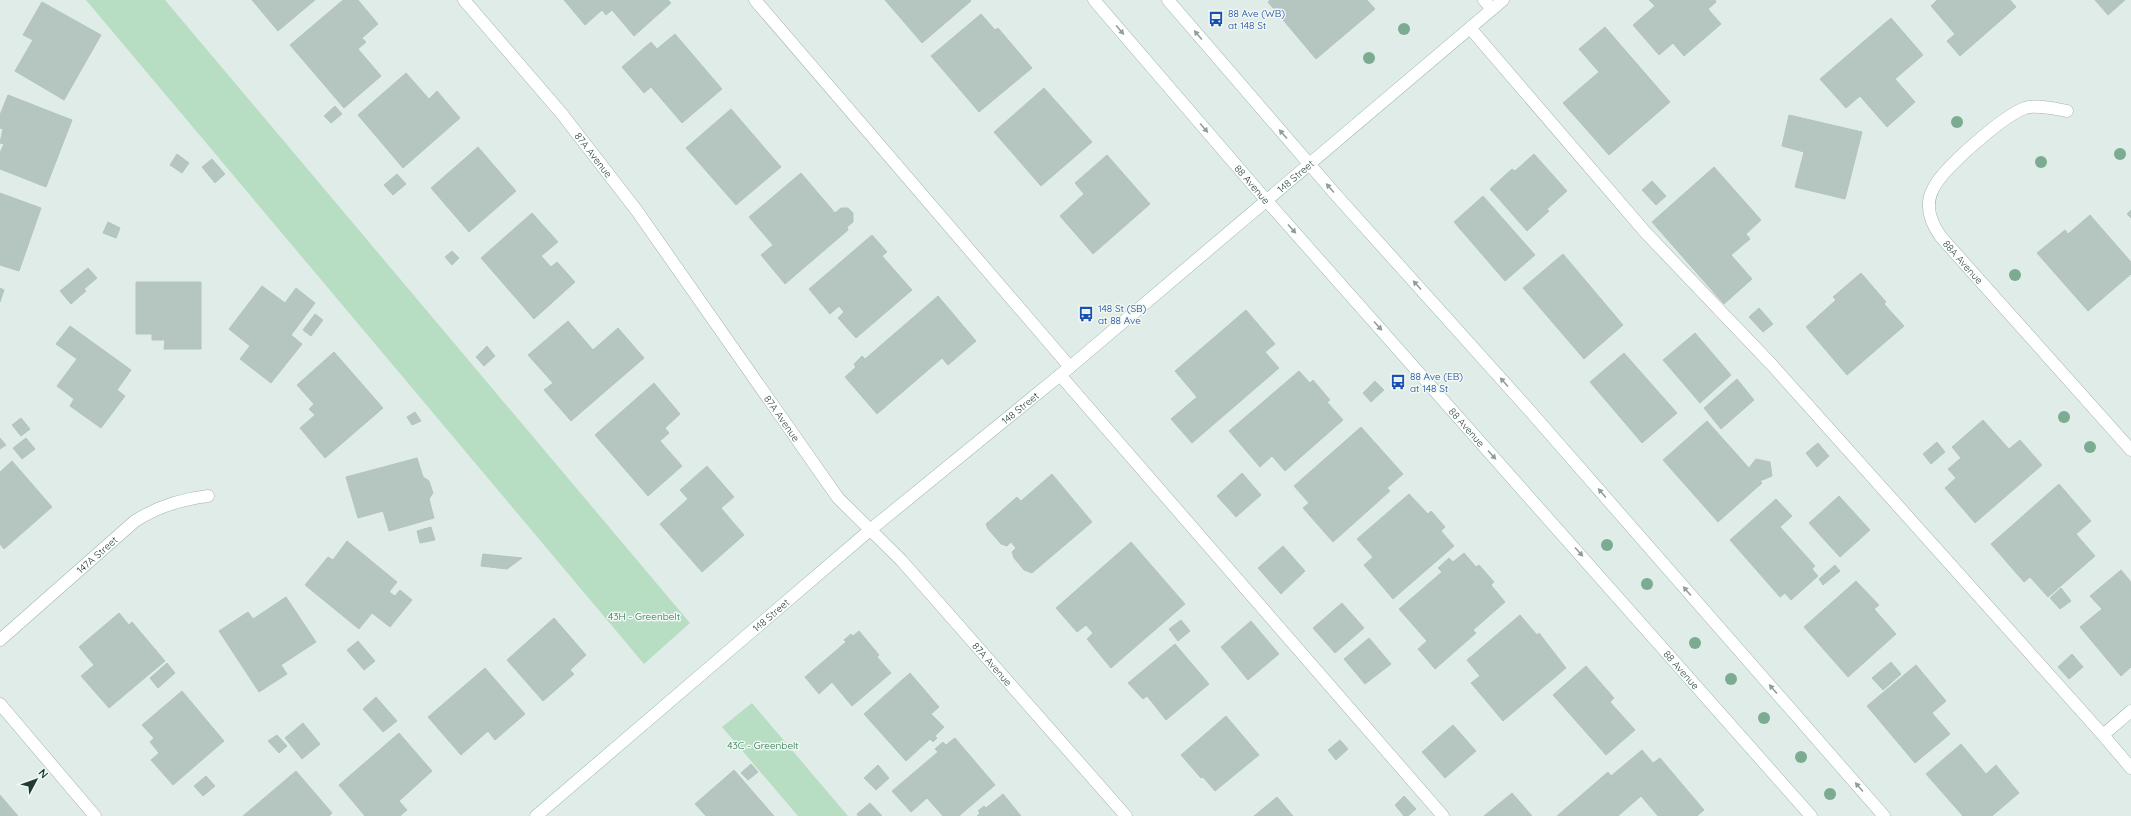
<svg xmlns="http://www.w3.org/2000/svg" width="2131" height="816" viewBox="0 0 2131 816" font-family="Quicksand,sans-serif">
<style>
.green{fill:#b7dec3}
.building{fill:#b5c6c0;stroke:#b2c5be}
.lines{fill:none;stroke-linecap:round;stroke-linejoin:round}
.lane-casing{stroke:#a2b4ae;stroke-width:13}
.street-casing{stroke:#a2b4ae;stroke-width:13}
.secondary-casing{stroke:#9db8b0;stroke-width:13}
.lane{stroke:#fff;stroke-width:12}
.street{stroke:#fff;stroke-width:12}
.secondary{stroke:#fff;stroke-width:12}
.tree{fill:#7bab90}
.oneway{fill:#8f9e9a}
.labels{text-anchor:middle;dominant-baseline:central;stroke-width:3;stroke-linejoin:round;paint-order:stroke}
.transit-label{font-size:10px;fill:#164399;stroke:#f0f8f4;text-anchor:start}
.street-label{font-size:10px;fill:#1f3d36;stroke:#f0f8f4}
.park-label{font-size:10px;fill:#287649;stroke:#f0f8f4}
</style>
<rect width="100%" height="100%" fill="#e0ece7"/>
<!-- green -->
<path class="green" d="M86,0H165L690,623L644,664Z
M752,703L848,816H798L722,727Z"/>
<!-- building -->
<path class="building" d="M252,0H315L278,31Z
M343,0H358L378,24L362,38L366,42L358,49L381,76L344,108L290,45Z
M564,0H668L671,3L634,36L612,10L606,15L602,10L585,25Z
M885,0H970L971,1L922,43Z
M1270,0H1367L1375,9L1316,59L1268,2Z
M1649,0H1715L1716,2L1708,9L1721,24L1684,56L1673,43L1659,55L1633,25L1655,6Z
M1937,0H2010L2016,7L1960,56L1947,41L1955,34L1931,6Z
M2095,0H2125L2108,15Z
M42,2L101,35L64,100L15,71L33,40L23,35Z
M981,14L995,30L998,28L1032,68L979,112L931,56Z
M1891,18L1923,55L1895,79L1915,102L1887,127L1860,96L1846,108L1820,79Z
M1605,27L1670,102L1609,155L1563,103L1599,72L1579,49Z
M675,34L722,89L682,123L651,87L644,93L622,67L651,42L657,49Z
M406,73L429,99L437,91L460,118L403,168L358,115Z
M1044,88L1092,142L1041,186L994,132Z
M8,95L72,120L46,187L0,169V153L4,144L0,143L3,129L0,128V115Z
M335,106L342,114L331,123L324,116Z
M731,109L781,167L736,205L686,148Z
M1789,115L1862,132L1845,199L1795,187L1804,152L1782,146Z
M478,147L516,191L469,232L431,188Z
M177,154L189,163L182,173L170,165Z
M1534,154L1567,191L1547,209L1549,211L1527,231L1490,189L1512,169L1515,171Z
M1107,155L1150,204L1093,254L1060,216L1084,194L1075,183Z
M212,159L225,174L215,183L202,167Z
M1714,167L1761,220L1746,234L1750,239L1731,255L1752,279L1724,304L1652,222Z
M801,173L835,213L841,208H848L853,213V222L847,227L848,230L785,284L761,255L773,245L749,217Z
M397,174L406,184L393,195L384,185Z
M1652,181L1666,196L1656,205L1642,190Z
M0,193L41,208L19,271L0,265Z
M1483,196L1535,255L1505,281L1454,222Z
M2131,210V218L2127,214Z
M532,213L558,242L541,256L551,267L557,262L575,282L534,319L481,258Z
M2090,215L2131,262V274L2088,311L2037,253L2065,230L2068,234Z
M108,222L120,228L116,238L103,233Z
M872,235L887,252L882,256L912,290L856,338L838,318L844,312L839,306L830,314L809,289Z
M452,251L459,258L452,265L445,257Z
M1563,254L1623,325L1584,359L1523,288Z
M88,268L97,278L84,289L86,291L71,304L60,291Z
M1861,273L1886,302L1884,304L1904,326L1847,375L1806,327L1836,300L1833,297Z
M136,282H201V349H164L165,340H152V334H136Z
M262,286L285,303L296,288L315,303L291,335L302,344L271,383L240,359L250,346L229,329Z
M0,288L4,290L0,302Z
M938,296L976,341L948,365L942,358L877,414L845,377L856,367L854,364L862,356L865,359Z
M1759,308L1773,324L1763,332L1749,317Z
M1246,310L1275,344L1265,352L1279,368L1192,443L1171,419L1197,397L1175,371Z
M315,314L323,320L311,336L303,330Z
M568,321L593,350L618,328L644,358L571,421L544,390L553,383L528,355Z
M70,326L131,370L117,390L125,396L101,428L70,406L74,399L57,386L77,359L56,344Z
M1695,333L1731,375L1700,403L1663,360Z
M487,346L495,356L484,366L476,357Z
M334,352L383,408L325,458L300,428L315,415L309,409L314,404L297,385Z
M1624,353L1677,413L1642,443L1590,382Z
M1299,371L1310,383L1313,380L1330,400L1327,402L1343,420L1285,471L1272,456L1260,467L1229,431Z
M1737,379L1754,400L1721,429L1704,408Z
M1375,381L1384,390L1371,402L1363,393Z
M654,383L680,414L665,428L669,433L660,441L682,466L648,496L595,435Z
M415,412L421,421L412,425L407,417Z
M21,418L30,429L21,436L12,425Z
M1983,420L2009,449L2020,440L2042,465L1975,523L1945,488L1956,478L1948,469L1961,458L1952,447Z
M1707,421L1749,468L1756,459L1770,462L1772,476L1760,481L1762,483L1718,522L1663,460Z
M1361,427L1403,474L1387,488L1390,491L1333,542L1303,508L1309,503L1294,486Z
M0,438L6,445L0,449Z
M26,438L35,449L22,459L13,448Z
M1937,442L1945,452L1931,464L1923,454Z
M1818,443L1829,456L1817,467L1806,453Z
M417,458L423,477L429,481L433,493L429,499L434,518L389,531L383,511L358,518L346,477Z
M12,461L52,507L4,549L0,544V472Z
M707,466L734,497L721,508L744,535L702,572L660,524L688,499L680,490Z
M1242,473L1261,495L1236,517L1217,496Z
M1052,474L1092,522L1032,573L1024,570L1014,558L1012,552L1016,548L1011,542L1007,546L1001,544L988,529L986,524L1017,497L1021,501Z
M2059,484L2091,521L2076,534L2095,556L2048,597L2030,577L2024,582L1991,544Z
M1409,494L1428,514L1431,511L1445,527L1441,531L1454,546L1393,599L1364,565L1373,557L1357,539Z
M1839,496L1870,530L1840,557L1809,523Z
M1776,499L1792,516L1780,527L1815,566L1812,569L1818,576L1791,600L1785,593L1780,597L1730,540Z
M431,527L435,540L420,543L417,531Z
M347,541L397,582L389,592L395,596L400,590L412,600L390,627L372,613L359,629L305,585L328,557L333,560Z
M1131,542L1185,604L1111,668L1087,639L1093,633L1086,625L1077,632L1056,608Z
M1283,546L1305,571L1281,594L1258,568Z
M1464,553L1476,567L1479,565L1494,582L1491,585L1505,602L1473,630L1476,633L1435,669L1418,649L1427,641L1399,609L1442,572L1438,568L1449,558L1453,562Z
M483,554L522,558L507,569L481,566Z
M1835,565L1840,571L1823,585L1819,579Z
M2121,570L2131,582V667L2121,676L2080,627L2102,609L2090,596Z
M1856,581L1879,605L1874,609L1896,634L1848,677L1804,627Z
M2061,588L2071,601L2060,609L2050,598Z
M286,597L316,642L281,665L287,674L259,692L219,631L248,612L253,619Z
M1342,603L1364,628L1335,653L1313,628Z
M119,613L129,625L132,622L165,661L109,708L81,676L94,665L79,647Z
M1520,615L1537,635L1539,633L1566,668L1503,721L1471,683L1480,676L1467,660Z
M554,618L586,655L570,670L574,674L543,701L507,660Z
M1181,620L1190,631L1178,641L1169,629Z
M1251,621L1279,654L1248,680L1221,647Z
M859,631L879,655L877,657L891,673L852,706L832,682L819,694L805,677L846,642L844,640L851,634L853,636Z
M1369,638L1391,664L1365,684L1344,659Z
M358,641L375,661L364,670L347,650Z
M1175,644L1209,684L1166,720L1147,696L1143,699L1128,683Z
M2072,654L2083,667L2069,679L2058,667Z
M1891,662L1901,674L1883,690L1872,678Z
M167,663L175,673L158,688L150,678Z
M1916,665L1946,701L1932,713L1950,734L1915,763L1867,706Z
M1586,666L1614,698L1610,702L1635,730L1606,755L1553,695Z
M485,668L525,714L495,740L488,731L461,755L428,717Z
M910,673L939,707L931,714L944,727L935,736L937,738L933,742L930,739L906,761L864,714Z
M182,691L224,741L173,785L151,760L159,753L150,742L154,738L142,725Z
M376,697L397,721L383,732L363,709Z
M1226,716L1259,755L1215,791L1203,777L1201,778L1181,755Z
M303,723L320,744L302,759L285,738Z
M1453,725L1476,751L1445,778L1422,752Z
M399,733L432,771L399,801L407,810L400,816H365L339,785Z
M277,735L287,746L279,753L268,741Z
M955,738L995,785L959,816H943L927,798L911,812L892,791L938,752L935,749L943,742L946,745Z
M1340,740L1348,749L1336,760L1328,750Z
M1961,744L1986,774L1996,765L2019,793L1992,816H1963L1926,774Z
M1642,750L1653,763L1660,758L1704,810L1697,816H1658L1641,796L1618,816H1557L1608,772L1611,776Z
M751,764L758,772L748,780L741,773Z
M878,765L889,778L876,790L864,778Z
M734,770L774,816H706L695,804Z
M296,771L332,813L329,816H243Z
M206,776L215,786L203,796L194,786Z
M1512,793L1532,816H1484Z
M1003,794L1021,816H977L980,813L978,811L984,806L986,808Z
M0,795L18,816H0Z
M1404,796L1416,809L1408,816H1404L1395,805Z
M1277,797L1293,816H1254Z
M870,803L882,816H858L857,814Z"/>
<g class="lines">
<defs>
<path id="lane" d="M755,0L1070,367
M1484,0L1492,9
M1470,28L1646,233L1772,365L2103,735L2131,711
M1060,375L1443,816
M2103,735L2131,768"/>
<g id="street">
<path id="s1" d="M464,0L562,114L637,211L838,498L901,560L1126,816"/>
<path id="s2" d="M2067,111C2055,109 2037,104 2025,108C2003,116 1943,168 1933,189C1924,206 1931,223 1941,237L2131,450"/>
<path id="s3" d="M0,640L135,521C157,507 182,499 208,496"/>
<path d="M0,704L95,816"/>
</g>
<g id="secondary">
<path id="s4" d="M1094,0L1266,200L1811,816"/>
<path d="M1168,0L1336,195L1530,411L1884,816"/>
<path id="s5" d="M536,816L870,530L1070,367L1503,0"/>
</g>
</defs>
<!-- lane casing -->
<use href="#lane" class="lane-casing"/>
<!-- street casing -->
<use href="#street" class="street-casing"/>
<!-- secondary casing -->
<use href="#secondary" class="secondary-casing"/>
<!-- lane -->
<use href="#lane" class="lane"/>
<!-- street -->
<use href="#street" class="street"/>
<!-- secondary -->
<use href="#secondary" class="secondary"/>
</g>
<!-- trees -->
<g class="tree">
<circle cx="1404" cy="29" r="6"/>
<circle cx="1369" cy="58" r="6"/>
<circle cx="1957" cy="122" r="6"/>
<circle cx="2120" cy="154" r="6"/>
<circle cx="2041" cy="162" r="6"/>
<circle cx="2015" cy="275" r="6"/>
<circle cx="2064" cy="417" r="6"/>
<circle cx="2090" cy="447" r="6"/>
<circle cx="1607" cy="545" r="6"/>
<circle cx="1647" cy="584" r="6"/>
<circle cx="1695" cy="643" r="6"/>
<circle cx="1731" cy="679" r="6"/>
<circle cx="1764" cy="718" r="6"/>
<circle cx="1801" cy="757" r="6"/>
<circle cx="1830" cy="794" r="6"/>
</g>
<!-- one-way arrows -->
<defs><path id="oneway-solid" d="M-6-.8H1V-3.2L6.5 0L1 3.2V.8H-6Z"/></defs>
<g class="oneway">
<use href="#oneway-solid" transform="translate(1120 30) rotate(49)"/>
<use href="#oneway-solid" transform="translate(1198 35) rotate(-131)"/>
<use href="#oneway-solid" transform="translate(1204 128) rotate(49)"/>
<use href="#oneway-solid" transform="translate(1283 134) rotate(-131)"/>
<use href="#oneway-solid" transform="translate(1330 188) rotate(-131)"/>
<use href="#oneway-solid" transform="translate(1292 229) rotate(48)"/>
<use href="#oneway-solid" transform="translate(1417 285) rotate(-132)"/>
<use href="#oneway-solid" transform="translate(1378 326) rotate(48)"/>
<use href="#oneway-solid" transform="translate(1504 382) rotate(-132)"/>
<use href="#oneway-solid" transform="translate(1492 455) rotate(48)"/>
<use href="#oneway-solid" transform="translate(1602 493) rotate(-131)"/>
<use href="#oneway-solid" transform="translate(1579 552) rotate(48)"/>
<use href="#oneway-solid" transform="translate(1687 591) rotate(-131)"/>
<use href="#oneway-solid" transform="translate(1773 689) rotate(-131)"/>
<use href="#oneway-solid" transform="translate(1859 787) rotate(-131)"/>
</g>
<!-- icons -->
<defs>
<symbol id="bus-bare" viewBox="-9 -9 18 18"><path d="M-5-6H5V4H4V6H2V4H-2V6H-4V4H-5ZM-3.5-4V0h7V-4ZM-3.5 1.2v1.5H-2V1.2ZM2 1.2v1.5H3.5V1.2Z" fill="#1a4fb4" stroke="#f0f8f4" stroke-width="2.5" paint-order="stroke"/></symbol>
</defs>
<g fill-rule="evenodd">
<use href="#bus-bare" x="1205" y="8" width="22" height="22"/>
<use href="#bus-bare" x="1075" y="303" width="22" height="22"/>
<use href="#bus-bare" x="1387" y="371" width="22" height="22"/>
</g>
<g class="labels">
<!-- transit labels -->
<g class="transit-label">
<text x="1228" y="13">88 Ave (WB)<tspan x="1228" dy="12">at 148 St</tspan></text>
<text x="1098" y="308">148 St (SB)<tspan x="1098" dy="12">at 88 Ave</tspan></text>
<text x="1410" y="376">88 Ave (EB)<tspan x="1410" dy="12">at 148 St</tspan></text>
</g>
<!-- street labels -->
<g class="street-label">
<text stroke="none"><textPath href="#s1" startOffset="202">87A Avenue</textPath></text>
<text stroke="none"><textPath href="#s5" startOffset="993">148 Street</textPath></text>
<text stroke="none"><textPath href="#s4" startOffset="243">88 Avenue</textPath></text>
<text stroke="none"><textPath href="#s2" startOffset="251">88A Avenue</textPath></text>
<text stroke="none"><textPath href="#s5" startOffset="633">148 Street</textPath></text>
<text stroke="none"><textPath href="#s1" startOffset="526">87A Avenue</textPath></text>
<text stroke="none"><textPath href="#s4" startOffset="567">88 Avenue</textPath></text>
<text stroke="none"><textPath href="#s3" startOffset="129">147A Street</textPath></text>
<text stroke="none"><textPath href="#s5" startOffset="309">148 Street</textPath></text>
<text stroke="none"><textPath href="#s1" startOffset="850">87A Avenue</textPath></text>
<text stroke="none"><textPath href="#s4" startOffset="891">88 Avenue</textPath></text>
</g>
<!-- park labels -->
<g class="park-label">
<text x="644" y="616">43H - Greenbelt</text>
<text x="763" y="745">43C - Greenbelt</text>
</g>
</g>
<!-- north arrow -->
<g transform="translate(36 780) rotate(49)" stroke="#f0f8f4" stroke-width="3" paint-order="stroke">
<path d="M0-3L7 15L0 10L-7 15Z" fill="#1f3d36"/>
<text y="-6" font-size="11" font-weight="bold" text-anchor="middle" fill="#1f3d36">N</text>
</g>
</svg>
